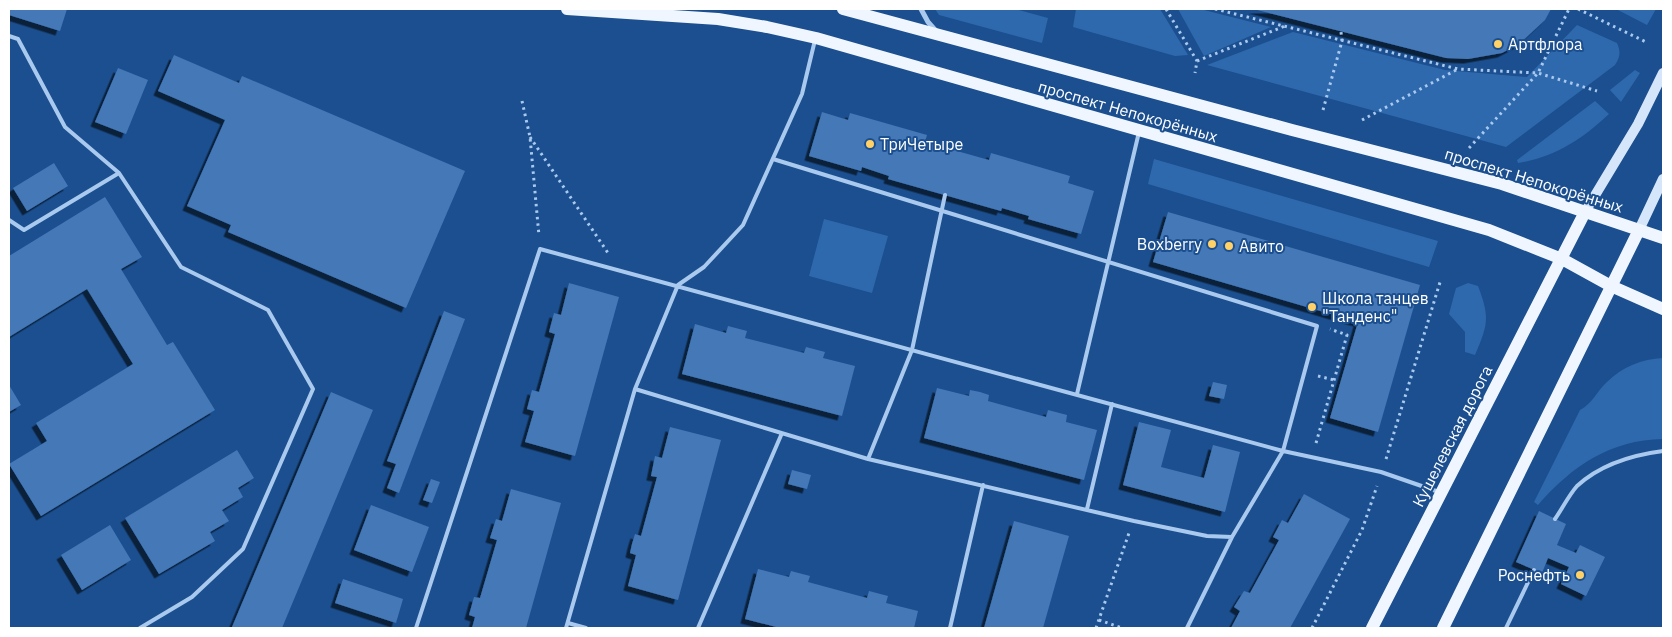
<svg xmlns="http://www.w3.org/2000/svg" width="1672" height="637" viewBox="0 0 1672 637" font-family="'IBM Plex Sans',sans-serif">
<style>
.green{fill:#2e69ad}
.building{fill:#4478b7;filter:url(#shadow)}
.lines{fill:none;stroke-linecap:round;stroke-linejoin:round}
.path{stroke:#a9c9ee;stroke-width:3;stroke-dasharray:2.5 4;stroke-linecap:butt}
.service{stroke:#a9c9ee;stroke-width:4}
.minor{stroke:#a9c9ee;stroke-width:5}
.secondary{stroke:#d6e6fa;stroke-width:10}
.primary{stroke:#f0f6ff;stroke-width:12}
.poi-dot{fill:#ffd166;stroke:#1b4f8f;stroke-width:2}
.labels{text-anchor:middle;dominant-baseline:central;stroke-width:4;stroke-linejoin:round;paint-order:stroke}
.poi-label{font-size:16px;fill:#fff;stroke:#1b4f8f;text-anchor:start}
.street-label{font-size:16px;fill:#fff;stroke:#1b4f8f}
</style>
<defs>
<filter id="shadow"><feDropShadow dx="-4.5" dy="4.5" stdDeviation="0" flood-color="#0009"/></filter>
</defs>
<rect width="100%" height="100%" fill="#1b4f8f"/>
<!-- green -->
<path class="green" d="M935,9H1015L1048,18L1042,43L939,15Z
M1076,9H1160L1188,55L1175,56L1073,27Z
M1178,9H1200L1271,27L1204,56Z
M1616,9H1656L1647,25Z
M1577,25L1617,43C1621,52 1620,57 1615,65L1506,147L1207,65L1293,32L1445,70L1527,77Z
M1635,70L1640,73L1621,102L1610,90Z
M1595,101L1609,114C1581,140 1555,157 1518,163L1517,160Z
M1154,159L1438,241L1429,267L1148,184Z
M824,219L888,236L872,293L809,276Z
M1468,283L1478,286C1490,317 1488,325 1475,355L1465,352V332L1449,314L1456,288Z
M1663,358V439C1610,440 1572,466 1538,505L1534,502L1580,410C1592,404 1597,391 1607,382C1622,367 1642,359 1663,358Z"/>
<!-- building -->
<path class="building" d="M9,9H67L60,31L9,15Z
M1253,9H1551L1545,20L1519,44L1502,53L1468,59L1446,58Z
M174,55L239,83L242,76L465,171L406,308L228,232L231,225L187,206L225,120L158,91Z
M118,68L148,80L126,134L95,122Z
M822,112L848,120L850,113L927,135L925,142L989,160L991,153L1070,176L1068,183L1094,191L1081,234L1028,219L1029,216L1002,208L1001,211L888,179L889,176L862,167L861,171L809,156Z
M54,163L68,186L27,211L13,188Z
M105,197L142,257L121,269L167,345L173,342L215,410L41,516L9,464L47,441L36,423L133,364L87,289L9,337V256Z
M1168,212L1420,285L1378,432L1330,418L1358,322L1153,262Z
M569,283L619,297L575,456L525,442L534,411L527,409L532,390L539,392L555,334L549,332L554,313L561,315Z
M444,311L465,319L399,493L387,488L396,464L387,461Z
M695,324L726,333L728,326L747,331L745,338L804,353L806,347L825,352L823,358L855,366L842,416L682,374Z
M1213,382L1227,385L1224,399L1209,396Z
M9,385L21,405L9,412Z
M937,388L969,396L970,390L980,392L989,395L988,401L1046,417L1048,410L1067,415L1066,422L1097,430L1084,480L924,438Z
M331,392L373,410L282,628H235L232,627Z
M1139,422L1171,430L1161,467L1204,478L1213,445L1240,452L1225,512L1123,485Z
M670,427L721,440L678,600L628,586L636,555L630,553L632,544L635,534L641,536L657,477L651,476L655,456L662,458Z
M237,450L254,478L238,488L243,497L222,510L229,521L210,532L215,541L159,574L125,518Z
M792,470L811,475L807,489L788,484Z
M431,479L440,482L432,503L423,500Z
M511,489L561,503L526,628H472L475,617L469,615L474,597L480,598L497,540L490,538L496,519L502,521Z
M1304,494L1350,519L1290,628H1231L1240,611L1234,607L1244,591L1250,593L1279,540L1273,537L1282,520L1288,523Z
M371,505L429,527L412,572L354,550Z
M1539,511L1566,524L1557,545L1576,553L1580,545L1605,557L1586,596L1561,584L1569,567L1548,558L1542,573L1516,562Z
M1014,521L1069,536L1043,628H984Z
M110,525L131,560L82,590L61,555Z
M758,569L789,577L791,571L810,576L808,582L867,598L869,591L888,596L886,603L918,611L914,628H780L745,619Z
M343,579L403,599L396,623L335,603Z"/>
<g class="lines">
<!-- path -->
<path class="path" d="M1166,9L1197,61L1195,73
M1215,9L1458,69L1538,73L1597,91
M1578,9L1646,42
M1197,61L1285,26
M522,101L530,137L539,236
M1323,110L1342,41L1341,32
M1362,120L1458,69
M530,137L608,253
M1469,148L1538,73L1569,9
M957,151L960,139
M1318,376L1334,380
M1316,443L1347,335L1330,329
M1386,459L1441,279
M1099,620L1122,628
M1096,628L1129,533
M1312,628L1362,530L1377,486"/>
<!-- service -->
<path class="service" d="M9,36L18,39L65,127L119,173L181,267L268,310L313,389L243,549L192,597L140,628
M773,159L1317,326L1283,451L1232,537L1187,628
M9,220L24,230L119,173
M635,389L868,459L1134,521L1207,536L1232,537
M1077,394L1139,132
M868,459L912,350L945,195
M1087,509L1112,404
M1555,519C1562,509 1569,495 1577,486C1601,464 1632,455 1663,451
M568,623L586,628
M416,628L540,249L1283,451L1381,472L1439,492
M566,628L635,389L678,285L704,267L743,225L802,94L815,40
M698,628L782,433
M950,628L983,485
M1506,628L1534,570"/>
<!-- minor -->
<path class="minor" d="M921,9L928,22L936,31"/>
<!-- secondary -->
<path class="secondary" d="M1585,212L1638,124L1663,73
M1639,230L1663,179"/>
<!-- primary -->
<path class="primary" d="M567,9L718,19L767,27L816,38L1489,230L1562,259L1611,286L1663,309
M843,9L1292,130L1502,184L1663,238
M1372,628L1585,212
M1443,628L1639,230"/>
</g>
<!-- markers -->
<g class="poi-dot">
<circle cx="1498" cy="44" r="5"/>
<circle cx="870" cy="144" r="5"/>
<circle cx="1212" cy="244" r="5"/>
<circle cx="1229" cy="246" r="5"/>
<circle cx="1312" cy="307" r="5"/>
<circle cx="1580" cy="575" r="5"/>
</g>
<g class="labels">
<!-- poi labels -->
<g class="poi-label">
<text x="1508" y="44">Артфлора</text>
<text x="880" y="144">ТриЧетыре</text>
<text x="1202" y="244" text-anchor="end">Boxberry</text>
<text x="1239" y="246">Авито</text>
<text x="1322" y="298">Школа танцев<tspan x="1322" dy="18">"Танденс"</tspan></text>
<text x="1570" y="575" text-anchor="end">Роснефть</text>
</g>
<!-- street labels -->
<g class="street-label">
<text transform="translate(1128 111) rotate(16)">проспект Непокорённых</text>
<text transform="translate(1534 180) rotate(17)">проспект Непокорённых</text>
<text transform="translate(1452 436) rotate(-63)">Кушелевская дорога</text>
</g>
</g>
<!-- border -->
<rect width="1672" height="637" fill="none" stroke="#ffffff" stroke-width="20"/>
</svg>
